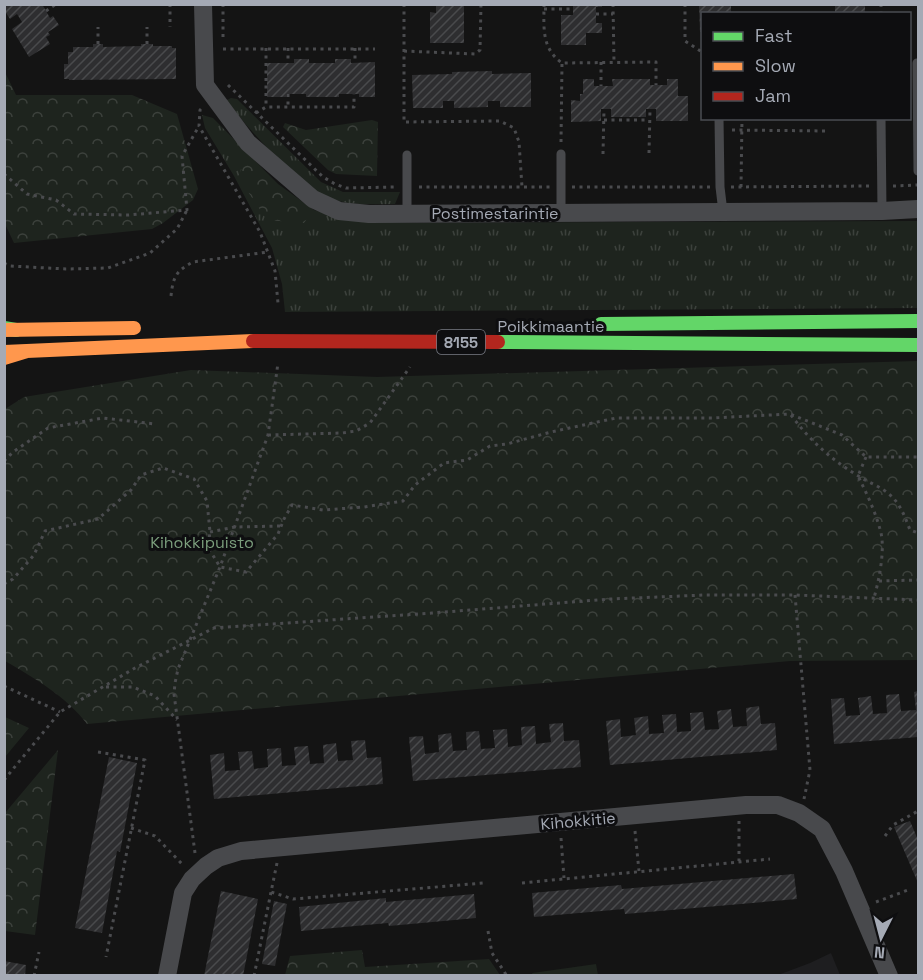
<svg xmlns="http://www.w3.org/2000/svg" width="923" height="980" viewBox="0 0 923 980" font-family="'Space Grotesk',sans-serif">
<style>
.built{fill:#1e1e20}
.grass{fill:url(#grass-tufts)}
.forest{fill:url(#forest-crowns)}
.pitch{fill:#1e241e}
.building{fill:url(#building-hatch)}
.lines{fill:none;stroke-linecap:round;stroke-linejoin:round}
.path{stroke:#4a4b4e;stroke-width:3;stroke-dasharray:3 4.5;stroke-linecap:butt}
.lane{stroke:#48494c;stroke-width:9}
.street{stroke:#48494c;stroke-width:18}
.fast{stroke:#63d668;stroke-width:14}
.slow{stroke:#ff974d;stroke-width:14}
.jam{stroke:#b3261e;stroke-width:14}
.labels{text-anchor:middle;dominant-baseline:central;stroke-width:6;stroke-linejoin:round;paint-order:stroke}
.shield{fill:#0e0e10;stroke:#787b84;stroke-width:1.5}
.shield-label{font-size:15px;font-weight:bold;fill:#a5aab5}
.street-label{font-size:16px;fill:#a5aab5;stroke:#0e0e10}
.park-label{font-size:16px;fill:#7c9f7d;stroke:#0e0e10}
</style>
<defs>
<pattern id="grass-tufts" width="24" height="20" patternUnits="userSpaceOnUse" patternTransform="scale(1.5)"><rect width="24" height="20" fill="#1e241e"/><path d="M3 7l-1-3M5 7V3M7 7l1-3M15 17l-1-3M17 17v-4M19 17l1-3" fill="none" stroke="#3c413c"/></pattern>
<pattern id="forest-crowns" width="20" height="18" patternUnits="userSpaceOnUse" patternTransform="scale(1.5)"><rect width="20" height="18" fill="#1e241e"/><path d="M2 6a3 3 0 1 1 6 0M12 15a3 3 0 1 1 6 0" fill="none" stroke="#3c413c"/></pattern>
<pattern id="building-hatch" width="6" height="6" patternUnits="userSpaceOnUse" patternTransform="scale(1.5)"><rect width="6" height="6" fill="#2e2e30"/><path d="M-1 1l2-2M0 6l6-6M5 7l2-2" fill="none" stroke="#494a4c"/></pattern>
</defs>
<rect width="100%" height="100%" fill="#141414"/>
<!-- built -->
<path class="built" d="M831,953L840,975H778L810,963Z"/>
<!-- grass -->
<path class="grass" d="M231,98L237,99L321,182L343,192H400L395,204C375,204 355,206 335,200C299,190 251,129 225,101Z
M202,115L213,118L278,184L314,210L343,219L407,223L918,221V308L285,312L282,284L272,248L234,176L205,128Z"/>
<!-- forest -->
<path class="forest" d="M4,70L16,95H132L177,114L198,189L193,200L163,223L152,229L14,243L5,224Z
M372,120L378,122L377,176L336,174L328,170L283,127L285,123L306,130Z
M249,164L265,174L306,208L309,216L304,223L267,220L238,177L243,166Z
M918,361V660L790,661L87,724C68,698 33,677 5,661V409L24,397L191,370L377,377Z
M5,717L29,728L5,757Z
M58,750L35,935L5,931V813Z
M362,950L365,967L489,959L500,975H285L290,956Z"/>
<!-- pitch -->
<path class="pitch" d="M596,964L598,975H533L532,973Z"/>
<!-- building -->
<path class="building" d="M4,4H42L50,18L53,16L59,25L48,32L50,35L46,37L50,44L29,57L12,29L22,22L17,14L10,19L4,10Z
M436,4H464V43H430V12L436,13Z
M573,4H602V7H596V23H602V33H586V45H561V15H573Z
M699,4H731V14H702V32H700Z
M835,4H865V14H835Z
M93,44H103V47L141,46V44H153V46H172V48H176V79L69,80V79H64V64H68V52H73V47H93Z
M294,59H309V63H335V59H351V63L375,62V97H359V94H339V97H306V94H286V97H267V63H294Z
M492,71V74L531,73V107H500V101H488V107L454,108V101H443V108H413L412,75L452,74V72Z
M583,79H594V86H613L612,79H650V85H667V79H678V96H688V121H656V109H646V117H611V109H601V121L571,122V100L580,101V94H583Z
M918,691V737L834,744L831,699L844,698L846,716L860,715L858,698L871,696L873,714L887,713L886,695L899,694L901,711L916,710L914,692Z
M759,706L761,724L775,723L777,750L610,765L606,721L620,719L621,737L636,735L634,718L648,716L649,734L664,733L662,715L676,714L677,732L691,731L690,713L703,712L705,730L719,729L717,711L731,709L733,727L747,726L746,708Z
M563,723L564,741L579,740L581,767L413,781L409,737L423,736L425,754L439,752L438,735L451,733L453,751L467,750L466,732L479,731L481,749L495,748L493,730L507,729L508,747L522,745L521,727L535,726L536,744L551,742L549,724Z
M365,740L367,758L381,757L383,784L214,799L210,755L224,753L225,771L240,770L238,752L252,751L254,769L268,767L267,749L281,748L282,766L296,765L294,747L308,746L310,764L324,763L323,745L336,743L338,761L353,760L351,741Z
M109,757L137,763L120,852L117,851L102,933L75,928Z
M910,821L918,840V883L894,827Z
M794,874L797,899L625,914L624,909L534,917L532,893L621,885L622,889Z
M221,891L258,899L243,976H204Z
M474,894L476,918L389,926L388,923L301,931L299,907L386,898V902Z
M274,901L287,904L275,966L262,964Z
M4,961L26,965L25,976H4Z"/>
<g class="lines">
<!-- path -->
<path class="path" d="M170,4V27
M223,4V39
M404,4V122L500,121L514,128L519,142L522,187
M544,4C544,27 541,48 562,63L656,62V85
M613,4L614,62
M685,4V41L702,52
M881,4V14
M544,9H573
M46,11L56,4
M596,14H613
M98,44V27
M147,44V27
M266,48V107
M288,48V63
M355,48V62
M223,49H375
M404,51L475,54L480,50L481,4
M601,62V86
M228,85L323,177L335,184L346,188L395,187
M288,94V107
M201,109L200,110L199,126L260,232L275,271L278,303
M256,113L266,107H354V94
M604,120H649
M732,130L829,131
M561,142L562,63
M649,153L650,110
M603,154L604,109
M4,174L27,194L56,200L74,214L128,215L187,210L182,156L199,126
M893,186L918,185
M419,187H551
M572,187H710
M731,187L869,186
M741,187L742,118
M4,263L10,266L66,269L108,268L150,253L177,229L187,210
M171,296C173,277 176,271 193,262L268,252
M791,415C810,441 833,461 860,477C870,483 881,487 889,494C900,503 905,517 910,530L918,533
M268,435L342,433L356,431L370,423L410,367
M866,457L858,476C867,494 876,513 881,533C885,551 879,580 874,598
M4,461L13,452L48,428L103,418L155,424
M210,532L235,527L281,526
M879,581L918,580
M4,584L13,579L34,555L45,531L98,519L131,490L141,475L163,468L194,479L207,501L210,532L208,547L220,567L246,572L278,534L284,519L292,505L323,510L364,507L403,501L415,485L444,463L467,460L490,446L507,444L551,432L616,418H712L790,414L842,435L866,457H918
M795,595L810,770L804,799
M4,686L60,712
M106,687H133L155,696L177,720
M98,752L145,760L106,957
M4,780L60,712L135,668L214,628L432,613L610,599L705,595H795L918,600
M739,821V861
M131,828L155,836L183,865
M635,831L639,871
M885,836L893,825L918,811
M561,838L564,878
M195,853L174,694L175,683L178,669L220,567L268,435L278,363
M277,863L271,892L293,899L484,883
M522,883L770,859
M876,902L908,890
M488,931L492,953L507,976
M34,976L39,952
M254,976L271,892"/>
<!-- lane -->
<path class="lane" d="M917,63L918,171
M719,118L720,187L723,212
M881,118L882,211
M561,154V213
M407,213V155"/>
<!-- street -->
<path class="street" d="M203,4L205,85L248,143L313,199L339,211L369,214L882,211L918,209
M167,976L183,893L192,879L206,866L218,858L241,851L746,805H778L799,813L822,829L844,871L889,976"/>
<!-- fast -->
<path class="fast" d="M601,324L918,321
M4,328L16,330
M498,342L918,345"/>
<!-- slow -->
<path class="slow" d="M4,330L134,328
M4,352L253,341
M4,358L27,351"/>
<!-- jam -->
<path class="jam" d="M253,341L498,342"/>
</g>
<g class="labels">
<!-- shield labels -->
<rect class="shield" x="437" y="330" width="48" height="24" rx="4.5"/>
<g class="shield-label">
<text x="461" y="342">8155</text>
</g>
<!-- street labels -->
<g class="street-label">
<text x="495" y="213">Postimestarintie</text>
<text x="551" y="326">Poikkimaantie</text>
<text transform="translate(578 821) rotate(-5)">Kihokkitie</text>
</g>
<!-- park labels -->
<g class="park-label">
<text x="202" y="542">Kihokkipuisto</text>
</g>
</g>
<!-- border -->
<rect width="923" height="980" fill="none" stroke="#a5aab5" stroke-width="12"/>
<!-- legend -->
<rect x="701" y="12" width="210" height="108" fill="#0e0e10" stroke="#4a4c52" stroke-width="1.5"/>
<rect x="713" y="32" width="30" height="9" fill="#63d668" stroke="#4a4c52" stroke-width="1.5"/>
<text x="755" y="42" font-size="18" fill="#a5aab5">Fast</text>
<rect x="713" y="62" width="30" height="9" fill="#ff974d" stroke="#4a4c52" stroke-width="1.5"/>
<text x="755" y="72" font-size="18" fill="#a5aab5">Slow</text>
<rect x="713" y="92" width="30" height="9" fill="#b3261e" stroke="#4a4c52" stroke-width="1.5"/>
<text x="755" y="102" font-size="18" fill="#a5aab5">Jam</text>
<!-- north arrow -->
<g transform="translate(881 938) rotate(186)" stroke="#0e0e10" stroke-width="4.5" paint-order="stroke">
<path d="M0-4.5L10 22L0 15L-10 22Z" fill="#a5aab5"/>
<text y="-9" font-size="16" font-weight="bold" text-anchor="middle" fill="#a5aab5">N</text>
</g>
</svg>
